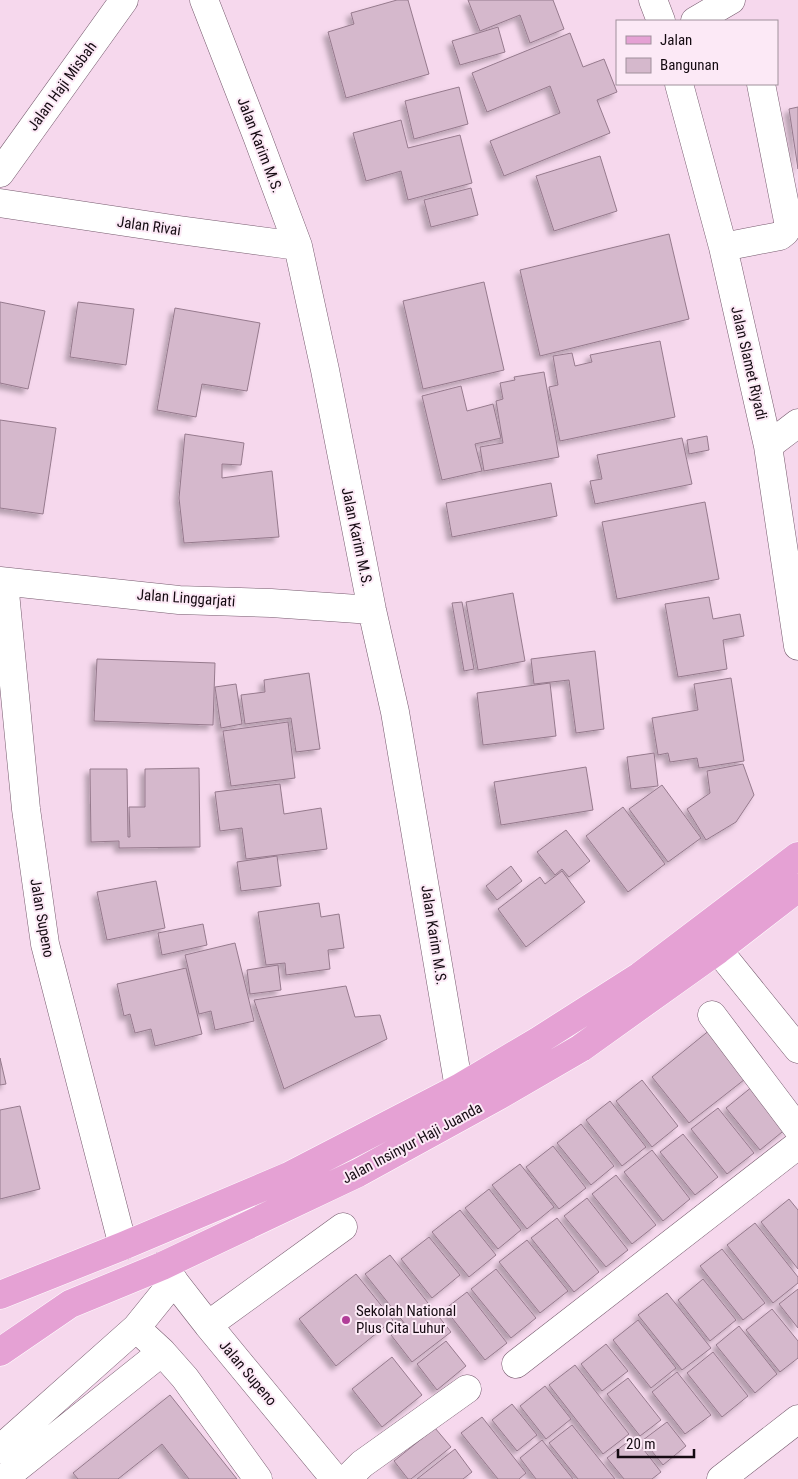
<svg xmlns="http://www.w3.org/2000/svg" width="798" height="1479" viewBox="0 0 798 1479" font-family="'Roboto Condensed',sans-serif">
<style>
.building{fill:#d5b8cc;stroke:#967a8d;filter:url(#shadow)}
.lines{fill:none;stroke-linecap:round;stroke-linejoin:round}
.minor-casing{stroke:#765b6e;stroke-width:29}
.major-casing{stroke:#fff;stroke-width:29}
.minor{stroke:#fff;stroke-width:28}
.major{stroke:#e5a1d4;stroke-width:28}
.poi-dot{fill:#b13e98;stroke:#fce9f6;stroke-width:2}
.labels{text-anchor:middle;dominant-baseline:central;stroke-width:4;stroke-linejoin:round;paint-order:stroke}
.street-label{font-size:15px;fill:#150b12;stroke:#fce9f6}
.poi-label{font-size:15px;fill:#150b12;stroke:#fce9f6;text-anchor:start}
</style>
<defs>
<filter id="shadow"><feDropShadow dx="-4.5" dy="4.5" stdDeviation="2.5" flood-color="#0004"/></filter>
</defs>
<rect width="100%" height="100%" fill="#f6d8ed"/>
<!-- building -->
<path class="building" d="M397,0H408L429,74L346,98L328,32L354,24L351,13Z
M468,0H553L564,29L530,43L520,15L480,31Z
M498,27L505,52L460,65L452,41Z
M570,33L583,67L604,59L617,92L597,100L610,133L504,176L490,141L560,113L550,86L487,112L472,73Z
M459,87L468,124L414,139L405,101Z
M798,107V169L789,109Z
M401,120L408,148L460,135L472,183L408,200L401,171L366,181L353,133Z
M600,156L617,211L554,231L536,176Z
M471,188L478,215L431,227L424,200Z
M669,234L689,319L540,356L520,270Z
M484,282L504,370L423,389L403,301Z
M0,302L45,311L28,389L0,383Z
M78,302L134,309L126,365L70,357Z
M175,308L260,323L247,391L202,384L196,417L157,410Z
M660,341L675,417L560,441L549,387L558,385L553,356L572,353L575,366L592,362L590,355Z
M544,372L559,457L484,471L480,447L503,443L496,401L503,399L500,383L515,380L514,377Z
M461,386L467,411L493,404L501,438L475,444L482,471L442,480L422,396Z
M0,420L56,428L43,514L0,508Z
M185,434L244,443L241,465L222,464V478L272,471L279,537L184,543L179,498Z
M707,436L709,450L689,454L687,440Z
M682,438L692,484L595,504L590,481L602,479L597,455Z
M551,483L557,516L452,537L446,503Z
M705,502L719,579L617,599L602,522Z
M513,593L525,661L478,670L466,602Z
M709,597L713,619L740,614L744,636L723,640L727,669L678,677L665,604Z
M462,602L474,669L464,671L452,603Z
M595,651L604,729L576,733L569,680L534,684L531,659Z
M97,659L215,663L213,725L94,721Z
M309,673L320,749L296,752L291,718L245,724L241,695L265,692L264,680Z
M731,678L744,761L699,768L697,758L670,762L668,753L658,755L652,718L698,710L694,684Z
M550,683L556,736L483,745L477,693Z
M236,684L242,724L221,728L215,687Z
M288,722L295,778L231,786L223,731Z
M654,753L658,786L631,789L627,757Z
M743,764L754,795L736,822L706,840L687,809L710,793L707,771Z
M586,767L593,810L501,825L494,782Z
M199,768L200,847L119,848V841L91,842L90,769H127L128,837H130L129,807H145V769Z
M280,784L284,814L321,808L327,849L246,859L242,828L220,831L215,792Z
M662,785L701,838L668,862L629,809Z
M623,807L665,864L628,892L586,836Z
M566,830L590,861L569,877L562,869L555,875L537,852Z
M277,856L281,886L241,891L237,862Z
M511,866L522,881L497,900L486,886Z
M562,871L585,902L526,947L498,909L540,877L545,884Z
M156,881L165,928L107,940L97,892Z
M319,903L321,917L339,914L344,948L328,950L330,969L286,975L285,963L266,965L258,912Z
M203,924L207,945L162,955L158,933Z
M235,943L254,1021L215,1030L211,1011L199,1014L185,955Z
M278,965L281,990L250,994L247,970Z
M186,968L202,1034L155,1046L151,1029L135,1033L130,1014L124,1016L117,984Z
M346,986L355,1017L380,1015L387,1039L284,1089L254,1000Z
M711,1029L749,1076L689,1123L652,1077Z
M0,1058L6,1084L0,1085Z
M642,1080L678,1126L652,1147L616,1101Z
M753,1086L787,1128L760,1150L726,1108Z
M610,1101L646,1147L622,1166L586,1120Z
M20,1106L40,1189L0,1199V1110Z
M718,1108L754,1153L727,1174L691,1129Z
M581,1124L614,1166L591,1185L557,1143Z
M683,1134L718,1177L695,1195L660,1152Z
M553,1146L586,1188L559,1209L526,1167Z
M652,1150L690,1199L663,1221L624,1172Z
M520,1164L554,1207L527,1229L492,1185Z
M616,1175L656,1225L632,1244L592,1194Z
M489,1189L521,1230L498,1249L465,1208Z
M587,1198L628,1250L606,1267L564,1216Z
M789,1199L798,1210V1269L761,1222Z
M460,1210L496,1255L469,1277L432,1232Z
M557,1218L599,1272L574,1292L531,1238Z
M755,1223L798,1277V1283L773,1303L727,1245Z
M429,1237L460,1275L432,1298L401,1259Z
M527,1240L568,1291L540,1313L499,1262Z
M722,1249L765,1303L743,1320L700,1266Z
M390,1255L451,1332L412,1362L391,1335L405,1324L365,1274Z
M496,1269L536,1318L511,1338L471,1289Z
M356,1274L393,1320L336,1366L299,1319Z
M703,1279L736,1320L710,1341L678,1300Z
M798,1289V1328L779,1304Z
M467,1292L507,1343L485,1360L445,1309Z
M667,1293L711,1348L682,1370L638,1315Z
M772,1309L798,1341V1358L780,1372L746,1330Z
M638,1320L676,1368L651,1388L613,1340Z
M739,1326L777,1374L755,1393L716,1345Z
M446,1341L466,1366L437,1390L417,1364Z
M606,1344L628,1371L602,1391L581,1364Z
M713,1352L748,1396L722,1417L687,1373Z
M392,1357L422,1395L382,1427L352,1389Z
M575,1365L629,1434L603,1454L549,1385Z
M677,1372L711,1415L685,1434L652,1392Z
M628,1378L661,1420L640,1436L607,1394Z
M545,1386L571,1419L546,1439L520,1406Z
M170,1395L237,1479H189L162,1444L118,1479H78L73,1473Z
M512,1404L537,1435L517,1451L492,1420Z
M482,1417L526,1473L519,1479H498L461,1433Z
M667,1422L686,1446L663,1465L643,1440Z
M572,1425L615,1479H578L549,1443Z
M435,1428L451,1447L411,1479H408L394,1461Z
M634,1437L661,1472L652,1479H624L607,1458Z
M542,1440L573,1479H536L520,1458Z
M455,1449L472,1472L463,1479H417Z"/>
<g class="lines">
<defs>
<path id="minor" d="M204,0L257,136L298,246L325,370L372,610L395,712L459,1088
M653,0L661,21
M695,21L731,0
M679,84L723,247L768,446L798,646
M0,173L124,0
M0,203L179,230L298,246
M723,247L780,236L785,232L789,226L761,84
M768,446L798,423
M0,581L179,600L271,603L372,610
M4,582L26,809L45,944L123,1246
M718,950L798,1049
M712,1015L798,1129
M162,1266L208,1325L335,1479
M208,1325L343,1227
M136,1328L174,1281
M516,1364L798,1145
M0,1449L136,1328L162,1352
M3,1479L162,1352L185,1378L258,1479
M347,1479L362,1464L467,1389
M721,1479L798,1419"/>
<path id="major" d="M0,1295L123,1246L289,1176L459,1088L538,1041L640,976L798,856
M0,1352L70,1304L162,1266L358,1173L500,1095L581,1048L718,950L798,888"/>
</defs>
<!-- minor casing -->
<use href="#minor" class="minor-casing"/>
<!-- major casing -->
<use href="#major" class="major-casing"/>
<!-- minor -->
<use href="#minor" class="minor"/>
<!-- major -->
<use href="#major" class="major"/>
</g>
<!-- markers -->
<circle class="poi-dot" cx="346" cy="1320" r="5"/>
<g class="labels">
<!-- street labels -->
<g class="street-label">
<text transform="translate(62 86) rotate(-54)">Jalan Haji Misbah</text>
<text transform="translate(260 145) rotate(69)">Jalan Karim M.S.</text>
<text transform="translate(149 226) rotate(8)">Jalan Rivai</text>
<text transform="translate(749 363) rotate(77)">Jalan Slamet Riyadi</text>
<text transform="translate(357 537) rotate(78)">Jalan Karim M.S.</text>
<text transform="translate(186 598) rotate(4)">Jalan Linggarjati</text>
<text transform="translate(42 918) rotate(80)">Jalan Supeno</text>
<text transform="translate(434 935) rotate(81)">Jalan Karim M.S.</text>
<text transform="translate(412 1143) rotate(-28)">Jalan Insinyur Haji Juanda</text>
<text transform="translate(248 1373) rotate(50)">Jalan Supeno</text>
</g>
<!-- poi labels -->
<g class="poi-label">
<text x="356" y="1311">Sekolah National<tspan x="356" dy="17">Plus Cita Luhur</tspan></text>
</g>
</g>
<!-- legend -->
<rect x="616" y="20" width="162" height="65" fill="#fce9f6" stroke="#a0909b"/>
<rect x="626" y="36" width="25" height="8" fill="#e5a1d4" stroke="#a0909b"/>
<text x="660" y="45" font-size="15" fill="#150b12">Jalan</text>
<rect x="626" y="58" width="25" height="15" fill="#d5b8cc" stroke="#a0909b"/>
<text x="660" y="70" font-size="15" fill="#150b12">Bangunan</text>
<!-- scale -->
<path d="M618 1449v8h76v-8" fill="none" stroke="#150b12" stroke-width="2.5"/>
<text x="626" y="1449" font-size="15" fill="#150b12" stroke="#fce9f6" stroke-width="4" paint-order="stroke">20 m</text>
</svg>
